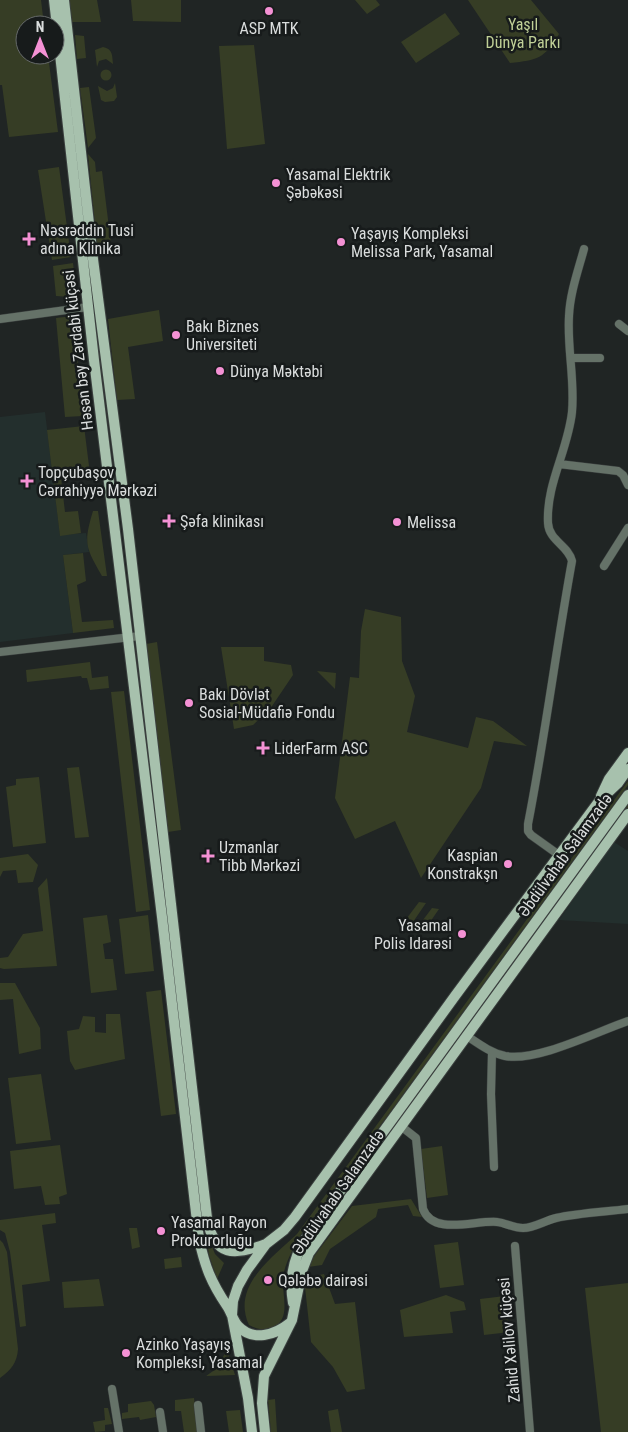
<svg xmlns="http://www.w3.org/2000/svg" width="628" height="1432" viewBox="0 0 628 1432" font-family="'Roboto Condensed',sans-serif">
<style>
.built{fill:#232f2d}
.green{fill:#363d25}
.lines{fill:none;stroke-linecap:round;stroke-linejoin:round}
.minor-casing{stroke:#3a3f3e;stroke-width:9}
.major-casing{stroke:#3a3f3e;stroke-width:12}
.minor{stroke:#657268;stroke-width:8}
.major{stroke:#a7c1ad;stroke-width:10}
.poi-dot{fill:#f491d4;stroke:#171b1b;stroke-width:2}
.labels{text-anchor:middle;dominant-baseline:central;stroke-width:5;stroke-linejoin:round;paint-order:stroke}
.park-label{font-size:16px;fill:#c0d097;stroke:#171b1b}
.poi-label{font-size:16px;fill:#dadddd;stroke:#171b1b;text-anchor:start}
.street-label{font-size:16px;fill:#dadddd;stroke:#171b1b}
</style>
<rect width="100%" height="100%" fill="#202524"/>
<!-- built -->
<path class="built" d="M45,412L60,535L86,533L89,552L63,555L73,633L0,642V417Z
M614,842L628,851V924L559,920Z"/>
<!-- green -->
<path class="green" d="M0,0H41L44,25H25V55H48L58,132L9,137L2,85H0Z
M68,0H97L101,22H69Z
M131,0H181V22L133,21Z
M355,0H376L380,5L367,14Z
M468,0H531L559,34C544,59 538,60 510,63Z
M445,13L460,34L416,63L401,42Z
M75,35L84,36L86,58L77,59Z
M254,45L265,144L227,149L219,46Z
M103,47C113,49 112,55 113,64L106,59L99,61L97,67L95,50Z
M100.5 75a5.5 5.5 0 1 1 11 0a5.5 5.5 0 1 1-11 0Z
M115,83L117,97L114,101L105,102L101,100L98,86L107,91L113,88Z
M89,87L96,138L88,148L80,88Z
M88,154L95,162L96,172L102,171L112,252L98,254Z
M59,167L71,257L52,260L38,170Z
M73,263L76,288L71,297L56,296L53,266Z
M159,310L163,341L128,347L135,399L117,400L108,319Z
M73,316L83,416L65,417L56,318Z
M84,426L90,474L61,478L65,512L78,511L81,533L60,536L47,430Z
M93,511H98L107,576H102C86,548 83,544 93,511Z
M83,553L86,581L77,585L82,622L113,620L114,628L73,633L63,555Z
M365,609L401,617L402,661L415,696L407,732L468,748L476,717L493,721L527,746L494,741L481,788L421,878L395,821L355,839L335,798L350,677L359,678L361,631Z
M157,642L181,830L168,832L146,644Z
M221,647H264V661L291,665L293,675L270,709L253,725L234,729Z
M90,662L92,678L108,676L109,688L90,690L87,678H82L81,676L27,682L26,670Z
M317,671L336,673L335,689Z
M124,691L150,910L136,912L111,692Z
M79,767L89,837L75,838L67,768Z
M39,777L46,843L13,847L6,787L16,785V779Z
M628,781V785L300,1236C293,1249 286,1261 283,1276C281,1293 293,1321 271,1328C263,1331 257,1329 249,1325C231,1286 272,1258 297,1234Z
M628,805V808L314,1239L312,1237Z
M28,854L38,865L33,882L18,883L16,870L3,871L0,877V858Z
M47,878L57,966L4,969L0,968V958L8,957L23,934L43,931L38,888Z
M419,902L426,903L413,922L407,918Z
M432,908L439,909L426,928L420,924Z
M107,915L111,942L103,944L105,959H113L117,990L91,993L83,918Z
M148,915L154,971L125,974L119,919Z
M0,983H15L40,1028L41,1049L19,1054L13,999L0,1000Z
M161,990L176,1114L161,1116L146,992Z
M106,1014H120L125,1059L75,1070L70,1061L67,1031L79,1029L83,1016L95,1017V1032L106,1033Z
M41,1074L51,1140L16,1144L8,1078Z
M60,1145L67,1194L59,1197L60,1204L45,1205L41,1186L14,1189L10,1151Z
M442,1146L448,1195L427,1198L421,1149Z
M411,1199L422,1217L413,1216L408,1205L378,1209L376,1217L330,1249L322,1265L308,1267L309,1263L352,1206Z
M55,1213L56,1223L42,1225L50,1281L22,1285L26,1326L20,1327L10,1252L5,1233L0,1230V1220Z
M129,1228H137L140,1247L132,1249Z
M205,1229L215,1254L224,1263L217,1279L209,1255Z
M0,1240L3,1243L7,1252L18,1349C17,1363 11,1370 0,1378Z
M458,1242L464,1285L440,1288L434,1245Z
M181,1257L182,1267L165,1269L164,1259Z
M324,1274L335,1304L355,1302L365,1389L347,1392L333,1367L311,1342L304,1278Z
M99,1279L104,1306L64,1308L62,1282Z
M628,1283V1432H601L585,1288Z
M446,1295L464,1302L466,1310L450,1312L453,1333L404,1337L400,1310Z
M505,1296L510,1332L484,1335L480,1299Z
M227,1350L235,1375L206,1376L216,1369Z
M194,1398L198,1432H184L181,1411H175V1400Z
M275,1399L277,1432H271L268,1400Z
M151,1401L154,1405L156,1417L140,1420L139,1417L122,1419V1413L128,1412V1404Z
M104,1408H108L112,1424L105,1425V1431L95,1432L93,1422L105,1420Z
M338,1409L342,1432H331L328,1411Z
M240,1410L243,1432H229L226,1411Z"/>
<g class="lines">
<defs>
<path id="minor" d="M0,319L88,307
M619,324L628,331
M571,358H600
M559,464L618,471L623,475L628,485
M604,566L628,528
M0,652L140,636
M559,855L531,835L528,831V824C545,737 556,649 572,561C568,545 549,541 548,523C546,484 568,450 572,412C575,380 567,348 569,316C570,293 578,271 584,249
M467,1036C479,1044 491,1053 505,1056C537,1062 596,1032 628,1021
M492,1052L491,1094L494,1167
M402,1127L416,1138L423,1209C433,1236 475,1220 497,1222C506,1223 513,1228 523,1228C534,1228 544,1221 556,1218C579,1213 604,1212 628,1209
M515,1246L530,1432
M112,1389L119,1432
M198,1405L201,1432
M160,1412L163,1432"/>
<path id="major" d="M54,0L94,360L162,917L199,1239C205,1267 211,1282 227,1306C231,1312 233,1320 238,1326C253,1342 275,1335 290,1323
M64,0L93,259L128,529L207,1218C214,1257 234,1256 266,1244
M601,796L609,779L628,753
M293,1303C289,1280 293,1258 306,1238L628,795
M252,1432L248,1398L232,1315L233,1301L238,1286L247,1270L266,1244L284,1230L295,1217L455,996L600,800L618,783L628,769
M265,1432L262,1403L264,1376L292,1320L302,1271L309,1253L628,814"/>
</defs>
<!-- minor casing -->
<use href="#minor" class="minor-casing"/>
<!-- major casing -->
<use href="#major" class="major-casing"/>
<!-- minor -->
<use href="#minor" class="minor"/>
<!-- major -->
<use href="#major" class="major"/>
</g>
<!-- markers -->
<g class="poi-dot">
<circle cx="269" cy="11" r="5"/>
<circle cx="276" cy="183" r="5"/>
<path d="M26.5 231.5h5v5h5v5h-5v5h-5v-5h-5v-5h5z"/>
<circle cx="341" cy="242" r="5"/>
<circle cx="176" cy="335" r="5"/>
<circle cx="220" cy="371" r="5"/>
<path d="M24.5 473.5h5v5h5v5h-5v5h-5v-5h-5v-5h5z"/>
<path d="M166.5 513.5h5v5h5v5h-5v5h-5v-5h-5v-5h5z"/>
<circle cx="397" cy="522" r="5"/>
<circle cx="189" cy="703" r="5"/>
<path d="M260.5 740.5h5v5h5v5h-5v5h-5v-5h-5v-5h5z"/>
<path d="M205.5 848.5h5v5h5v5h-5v5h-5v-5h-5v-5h5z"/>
<circle cx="508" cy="864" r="5"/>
<circle cx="462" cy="934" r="5"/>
<circle cx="161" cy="1231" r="5"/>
<circle cx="268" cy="1280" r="5"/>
<circle cx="126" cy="1353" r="5"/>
</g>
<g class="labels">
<!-- park labels -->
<g class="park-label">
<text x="523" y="24">Yaşıl<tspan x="523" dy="18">Dünya Parkı</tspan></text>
</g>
<!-- poi labels -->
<g class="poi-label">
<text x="269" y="28" text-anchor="middle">ASP MTK</text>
<text x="286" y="174">Yasamal Elektrik<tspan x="286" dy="18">Şəbəkəsi</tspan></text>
<text x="40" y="230">Nəsrəddin Tusi<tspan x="40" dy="18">adına Klinika</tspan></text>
<text x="351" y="233">Yaşayış Kompleksi<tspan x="351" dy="18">Melissa Park, Yasamal</tspan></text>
<text x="186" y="326">Bakı Biznes<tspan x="186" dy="18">Universiteti</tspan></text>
<text x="230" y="371">Dünya Məktəbi</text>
<text x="38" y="472">Topçubaşov<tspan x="38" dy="18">Cərrahiyyə Mərkəzi</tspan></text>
<text x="180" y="521">Şəfa klinikası</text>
<text x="407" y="522">Melissa</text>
<text x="199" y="694">Bakı Dövlət<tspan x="199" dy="18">Sosial-Müdafiə Fondu</tspan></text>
<text x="274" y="748">LiderFarm ASC</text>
<text x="219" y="847">Uzmanlar<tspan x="219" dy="18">Tibb Mərkəzi</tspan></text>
<text x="498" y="855" text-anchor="end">Kaspian<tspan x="498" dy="18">Konstrakşn</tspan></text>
<text x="452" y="925" text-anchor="end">Yasamal<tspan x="452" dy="18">Polis Idarəsi</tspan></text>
<text x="171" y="1222">Yasamal Rayon<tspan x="171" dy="18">Prokurorluğu</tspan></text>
<text x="278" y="1280">Qələbə dairəsi</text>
<text x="136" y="1344">Azinko Yaşayış<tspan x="136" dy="18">Kompleksi, Yasamal</tspan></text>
</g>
<!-- street labels -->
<g class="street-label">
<text transform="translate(78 350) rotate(-97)">Həsən bəy Zərdabi küçəsi</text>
<text transform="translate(565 855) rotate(-54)">Əbdülvahab Salamzadə</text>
<text transform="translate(338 1192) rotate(-55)">Əbdülvahab Salamzadə</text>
<text transform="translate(509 1340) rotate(-95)">Zahid Xəlilov küçəsi</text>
</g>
</g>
<!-- north arrow -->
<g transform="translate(40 40)"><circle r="24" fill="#171b1b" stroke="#656969"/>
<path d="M0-4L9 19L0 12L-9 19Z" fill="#f491d4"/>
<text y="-8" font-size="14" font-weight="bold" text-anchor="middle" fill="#dadddd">N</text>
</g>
</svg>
